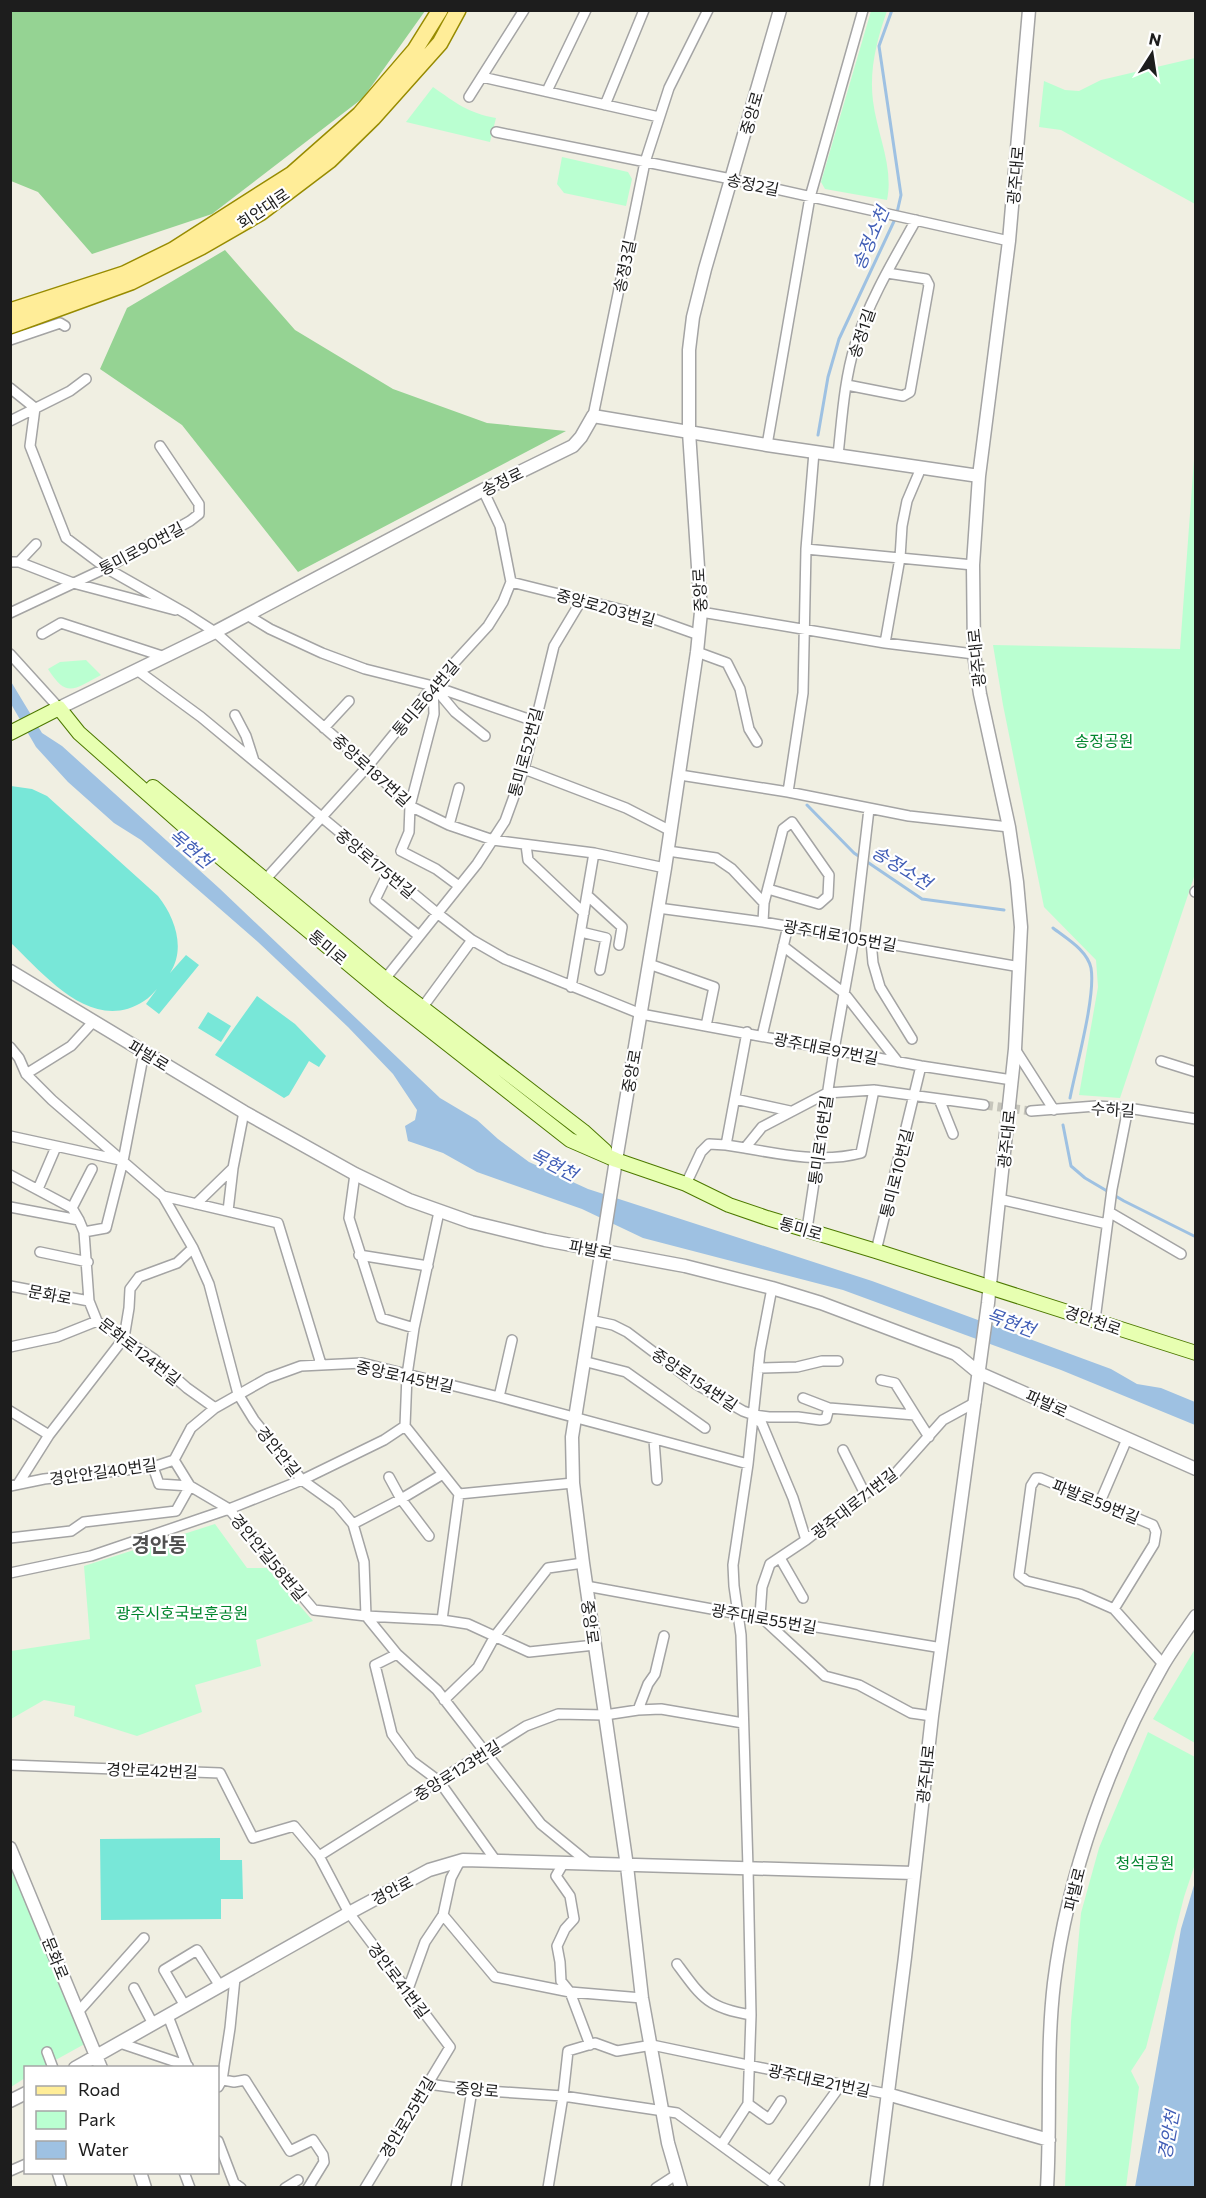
<svg xmlns="http://www.w3.org/2000/svg" width="1206" height="2198" viewBox="0 0 1206 2198" font-family="Commissioner,'Noto Sans KR',sans-serif">
<style>
.forest{fill:#95d393}
.park{fill:#baffd1}
.pitch{fill:#78e7d8}
.water{fill:#9ec1e2}
.lines{fill:none;stroke-linecap:round;stroke-linejoin:round}
.stream{stroke:#9ec1e2;stroke-width:3}
.minor-tunnel{stroke:#c6c5bb;stroke-width:9;stroke-dasharray:9 4.5;stroke-linecap:butt}
.minor-casing{stroke:#a4a4a4;stroke-width:12}
.tertiary-casing{stroke:#a4a4a4;stroke-width:15}
.secondary-casing{stroke:#4d7900;stroke-width:16}
.primary-casing{stroke:#978b00;stroke-width:18}
.minor{stroke:#fff;stroke-width:9}
.tertiary{stroke:#fff;stroke-width:12}
.secondary{stroke:#e7ffb1;stroke-width:14}
.primary{stroke:#ffed98;stroke-width:15}
.labels{text-anchor:middle;dominant-baseline:central;stroke-width:4.5;stroke-linejoin:round;paint-order:stroke}
.street-label{font-size:16px;fill:#1d1d1d;stroke:#fff}
.park-label{font-size:16px;fill:#01862e;stroke:#fff}
.water-label{font-size:18px;font-style:italic;fill:#415eb6;stroke:#fff}
.quarter-label{font-size:20px;font-weight:bold;fill:#505050;stroke:#fff}
</style>
<rect width="100%" height="100%" fill="#f0efe2"/>
<!-- forest -->
<path class="forest" d="M10,11L11,10L425,11L363,98L212,214L92,254L38,192L11,181Z
M225,250L295,330L393,389L487,423L566,431L298,572L182,425L100,369L127,308Z"/>
<!-- park -->
<path class="park" d="M871,11H887C877,39 869,70 873,101C877,134 894,167 887,200L825,189L821,182Z
M1195,58V204L1061,130L1039,127L1044,81L1065,90L1079,91L1101,80Z
M433,87C456,103 468,113 496,118L490,142L406,122Z
M562,157L628,172L632,179L626,206L564,193L557,184Z
M1195,446V874L1120,1098L1079,1095L1098,987L1096,960L1044,907L1003,705L993,645L1180,649Z
M86,660L101,675C74,689 67,699 48,669L60,662Z
M215,1524L247,1568H267L313,1621L256,1640L261,1666L195,1685L202,1712L137,1736L74,1716L75,1706L44,1700L11,1719V1651L90,1639L84,1566Z
M1195,1649V1743L1153,1719Z
M1148,1732L1195,1757V1864L1184,1897L1146,2048L1131,2071L1139,2087L1126,2187H1065L1071,2021L1081,1913L1099,1848Z
M10,1858L90,2041L43,2067L26,2068L25,2078L11,2087Z"/>
<!-- pitch -->
<path class="pitch" d="M11,786L32,789L47,796L158,896C175,917 186,949 170,973L186,955L199,965L159,1014L146,1004L157,989C153,993 149,998 144,1001C92,1035 44,974 11,943Z
M257,996L295,1024L326,1056L319,1067L309,1061L289,1095L284,1098L215,1055Z
M208,1012L231,1026L221,1042L198,1028Z
M220,1838V1860H242L243,1899H221V1919L101,1920L100,1839Z"/>
<!-- water -->
<path class="water" d="M10,680L42,733L62,746L219,888L440,1098L477,1120L498,1139L529,1162L588,1189L872,1281L1111,1369L1137,1384L1161,1388L1195,1402V1425L1061,1370L843,1290L643,1238L582,1209L477,1172L443,1153L408,1141L405,1126L415,1120L417,1110L393,1074L348,1027L258,942L141,840L114,823L68,782L36,747L11,704Z
M1195,1882V2187H1135L1181,1929Z"/>
<g class="lines">
<!-- stream -->
<path class="stream" d="M818,435L828,377L839,339L896,217L901,195L879,46L892,10
M807,805L854,853L922,899L1004,910
M1053,928C1067,939 1087,950 1091,968C1096,996 1076,1067 1070,1098
M1063,1125L1071,1166L1085,1178L1124,1201L1196,1237"/>
<!-- minor-tunnel -->
<path class="minor-tunnel" d="M984,1105L1031,1111"/>
<defs>
<path id="minor" d="M482,77L659,117
M547,91L586,10
M469,97L524,10
M605,105L644,10
M496,132L731,179L1009,241
M10,340L60,323L65,326
M847,385L903,396L910,392L929,285L926,279L887,273
M10,388L35,408L30,446L66,538L106,568L187,614L215,632L368,766L410,806L449,825L493,840L594,853L665,868
M593,416L645,162L669,88L708,10
M10,421L70,391L86,379
M767,445L810,197L863,10
M838,455C842,419 844,381 855,345C869,301 893,261 916,220
M806,549L973,565
M10,562H19L73,583L175,610
M19,562L36,544
M511,582L643,615L699,635
M701,612L885,643L974,654
M10,613L106,568L190,521L199,514V504L160,446
M247,615L270,629L322,653L365,669L433,686L534,721
M42,634L61,623L165,657
M885,643L900,558L902,526L907,501L921,468
M697,652L727,663L740,689L749,729L757,742
M10,654L59,708
M137,670L201,717L437,913L472,940L505,959L641,1014L921,1066L1012,1080
M433,686L434,714L410,806L409,832L401,851L436,869L459,886
M434,687L455,712L485,736
M235,715L246,736L254,761
M324,728L349,701
M524,769L626,808L671,831
M680,775L788,792L909,816L1009,827
M788,792L803,693L806,549L814,452
M449,825L459,788
M526,845L528,860L584,913
M668,851L716,858L732,869L764,903
M388,873L375,900L419,936
M264,881L368,766L433,686L488,626L503,602L511,582L500,526L483,490
M1195,892L1196,891
M587,895L622,927L619,945
M658,908L763,922L1020,967
M763,922L764,903L783,829L792,822L829,875L828,896L819,904L768,889
M581,932L606,938L600,970
M871,941L873,963L880,987L912,1039
M783,946L844,993L898,1062
M649,964L714,987L706,1026
M385,979L477,864L505,821L524,769L554,646L581,601
M571,987L594,853
M422,1008L472,940
M762,1036L788,926
M10,1047L19,1058L26,1074L52,1100L163,1196L193,1248L209,1284L238,1394L254,1420L302,1480L337,1505L353,1524L364,1562L366,1616L397,1654L437,1690L541,1824L590,1864
M1015,1049L1054,1110
M1161,1061L1196,1072
M26,1074L71,1046L93,1022
M735,1099L790,1111
M939,1099L953,1134
M1031,1111L1096,1106L1128,1108L1196,1119
M10,1136L120,1160
M726,1145L745,1148L762,1127L827,1093L874,1090L984,1105
M745,1148C783,1155 824,1163 861,1153L874,1090
M355,1174L349,1218L381,1318L414,1328
M10,1175L72,1208L79,1220L84,1232L89,1301L97,1321L154,1359L187,1388L215,1408
M686,1184L701,1152L709,1144L726,1145L747,1032
M38,1189L56,1147
M163,1196L278,1223L321,1364
M999,1199L1107,1224
M196,1204L233,1168L244,1112
M10,1207L79,1220
M72,1208L92,1169
M228,1211L233,1168
M1109,1212L1181,1254
M807,1229L834,1050L854,938L869,809
M84,1232L106,1228L123,1161L144,1052
M876,1251L921,1066
M40,1252L88,1262
M359,1255L428,1266
M10,1286L89,1301
M590,1320L613,1325L627,1332L696,1384L743,1411L754,1415L769,1417H798L820,1420L826,1419L829,1408L915,1415L929,1437
M1095,1320L1112,1189L1128,1108
M10,1347L57,1337L97,1321
M583,1361L626,1372L705,1428
M758,1368L797,1367L822,1361H838
M881,1380L895,1383L915,1415
M499,1397L512,1340
M803,1398L829,1408
M10,1411L49,1435
M754,1415L762,1424L793,1498L806,1540
M405,1426L459,1494L573,1483
M654,1440L657,1480
M843,1450L865,1494
M153,1467L159,1484L190,1486L229,1509L314,1610L366,1616L442,1620L468,1624L529,1652L595,1645
M389,1477L401,1499L429,1536
M18,1484L49,1435L124,1338L129,1308L130,1289L139,1277L177,1263L193,1248
M10,1486L44,1479L153,1467L174,1460L191,1428L215,1408L268,1378L301,1366L362,1363L499,1397L748,1464
M1100,1502L1127,1439
M353,1524L401,1499L443,1474
M10,1538L71,1531L84,1522L176,1511L190,1486L174,1460
M780,1558L803,1598
M10,1573L91,1556L229,1509L302,1480L384,1440L405,1426L407,1375L414,1328L439,1212
M586,1586L739,1614L942,1648
M1114,1609L1154,1544L1156,1532L1153,1525L1040,1478H1036L1031,1486L1019,1575L1027,1581L1080,1594L1114,1609L1163,1664
M442,1620L459,1494
M397,1654L375,1665L392,1734L412,1761L439,1781L496,1861
M444,1700L478,1667L495,1636L548,1568L583,1563
M638,1710L648,1684L655,1674L664,1636
M932,1716L911,1713L859,1685L825,1676L760,1616L762,1587L770,1564L806,1540L865,1494L894,1475L943,1420L976,1402
M10,1765L220,1773L253,1838L294,1826L319,1856L349,1913L450,2047L365,2188
M319,1856L526,1726L558,1714L605,1715L638,1710L661,1709L743,1723
M563,1864L556,1876L570,1896L574,1919L565,1929L557,1946L560,1962L561,1981L570,1992L590,2045
M443,1915L495,1977L570,1992L642,1998
M677,1964C702,1998 708,2008 751,2015
M134,1988L153,2024
M407,1992L425,1942L443,1915L451,1878L460,1861
M185,2006L164,1970L197,1950L220,1986
M78,2012L144,1938
M168,2016L188,2068
M120,2043L188,2066
M47,2052L53,2068
M218,2079L234,2082L245,2080L290,2151L313,2140L323,2155L324,2162L308,2188
M428,2084L472,2090L563,2096L677,2113L780,2188
M218,2087L222,2080L230,2028L235,1978
M748,2104L769,2119L781,2101
M218,2141L234,2183L241,2188
M722,2144L748,2104L751,2015L748,1868L741,1635L734,1586L733,1565L748,1464L760,1351L772,1288
M10,2171L26,2164
M57,2172L62,2188
M184,2172L190,2188
M771,2181L840,2086
M285,2188L298,2180
M456,2188L472,2090
M548,2188L563,2096L568,2051L595,2043L617,2051L652,2045L887,2094
M656,2188L676,2175"/>
<path id="tertiary" d="M59,708L215,632L483,490L573,446L581,437L593,416L767,445L979,476
M10,971L244,1112L355,1174L409,1200L471,1222L545,1240L685,1266L772,1288L821,1303L956,1354L979,1373L1196,1469
M10,1848L101,2068
M75,2068L349,1913L429,1870L463,1860L914,1873
M887,2094L1049,2140
M10,2101L26,2093
M140,2172L145,2188
M681,2188L668,2143L642,1998L627,1866L583,1563L573,1483L572,1437L616,1160L665,868L697,652L701,612L689,432V350L693,317L705,269L780,10
M876,2188L905,1957L932,1716L988,1303L1015,1049L1021,927L1017,882L1009,827L980,694L974,654L973,565L979,476L1009,241L1029,10
M1047,2188C1051,2119 1046,2051 1054,1983C1067,1877 1110,1757 1163,1665C1173,1648 1185,1632 1196,1616"/>
<path id="secondary" d="M59,708L79,733L202,842L393,1001L570,1140L616,1160L686,1184L729,1205L767,1218L876,1251L1196,1353
M10,733L59,708
M153,787L385,979L583,1131L605,1151"/>
<path id="primary" d="M10,311L124,274L173,250L292,174L360,114L415,50L440,10
M10,326L131,282L201,247L260,213L330,160L373,118L440,43L458,10"/>
</defs>
<!-- minor casing -->
<use href="#minor" class="minor-casing"/>
<!-- tertiary casing -->
<use href="#tertiary" class="tertiary-casing"/>
<!-- secondary casing -->
<use href="#secondary" class="secondary-casing"/>
<!-- primary casing -->
<use href="#primary" class="primary-casing"/>
<!-- minor -->
<use href="#minor" class="minor"/>
<!-- tertiary -->
<use href="#tertiary" class="tertiary"/>
<!-- secondary -->
<use href="#secondary" class="secondary"/>
<!-- primary -->
<use href="#primary" class="primary"/>
</g>
<g class="labels">
<!-- street labels -->
<g class="street-label">
<text transform="translate(751 113) rotate(-74)">중앙로</text>
<text transform="translate(1015 175) rotate(-85)">광주대로</text>
<text transform="translate(753 184) rotate(12)">송정2길</text>
<text transform="translate(263 208) rotate(-34)">회안대로</text>
<text transform="translate(624 266) rotate(-78)">송정3길</text>
<text transform="translate(861 333) rotate(-71)">송정1길</text>
<text transform="translate(502 481) rotate(-26)">송정로</text>
<text transform="translate(141 548) rotate(-28)">통미로90번길</text>
<text transform="translate(699 590) rotate(-93)">중앙로</text>
<text transform="translate(606 607) rotate(15)">중앙로203번길</text>
<text transform="translate(976 658) rotate(-96)">광주대로</text>
<text transform="translate(425 698) rotate(-50)">통미로64번길</text>
<text transform="translate(525 752) rotate(-75)">통미로52번길</text>
<text transform="translate(372 770) rotate(42)">중앙로187번길</text>
<text transform="translate(376 863) rotate(40)">중앙로175번길</text>
<text transform="translate(840 935) rotate(10)">광주대로105번길</text>
<text transform="translate(328 947) rotate(40)">통미로</text>
<text transform="translate(826 1048) rotate(11)">광주대로97번길</text>
<text transform="translate(149 1055) rotate(31)">파발로</text>
<text transform="translate(631 1071) rotate(-80)">중앙로</text>
<text transform="translate(1113 1109) rotate(3)">수하길</text>
<text transform="translate(1006 1139) rotate(-84)">광주대로</text>
<text transform="translate(820 1140) rotate(-82)">통미로16번길</text>
<text transform="translate(896 1173) rotate(-76)">통미로10번길</text>
<text transform="translate(801 1228) rotate(16)">통미로</text>
<text transform="translate(591 1249) rotate(11)">파발로</text>
<text transform="translate(50 1294) rotate(11)">문화로</text>
<text transform="translate(1093 1320) rotate(19)">경안천로</text>
<text transform="translate(140 1351) rotate(38)">문화로124번길</text>
<text transform="translate(405 1376) rotate(12)">중앙로145번길</text>
<text transform="translate(695 1379) rotate(34)">중앙로154번길</text>
<text transform="translate(1047 1403) rotate(24)">파발로</text>
<text transform="translate(279 1451) rotate(51)">경안안길</text>
<text transform="translate(103 1471) rotate(-8)">경안안길40번길</text>
<text transform="translate(1096 1501) rotate(22)">파발로59번길</text>
<text transform="translate(854 1503) rotate(-38)">광주대로71번길</text>
<text transform="translate(269 1557) rotate(50)">경안안길58번길</text>
<text transform="translate(764 1618) rotate(10)">광주대로55번길</text>
<text transform="translate(591 1622) rotate(82)">중앙로</text>
<text transform="translate(152 1770) rotate(2)">경안로42번길</text>
<text transform="translate(457 1770) rotate(-32)">중앙로123번길</text>
<text transform="translate(925 1774) rotate(-84)">광주대로</text>
<text transform="translate(1074 1889) rotate(-76)">파발로</text>
<text transform="translate(392 1890) rotate(-28)">경안로</text>
<text transform="translate(56 1958) rotate(68)">문화로</text>
<text transform="translate(399 1980) rotate(53)">경안로41번길</text>
<text transform="translate(819 2080) rotate(12)">광주대로21번길</text>
<text transform="translate(477 2089) rotate(5)">중앙로</text>
<text transform="translate(407 2117) rotate(-59)">경안로25번길</text>
</g>
<!-- park labels -->
<g class="park-label">
<text x="1104" y="740">송정공원</text>
<text x="182" y="1612">광주시호국보훈공원</text>
<text x="1145" y="1862">청석공원</text>
</g>
<!-- water labels -->
<g class="water-label">
<text transform="translate(870 238) rotate(-67)">송정소천</text>
<text transform="translate(191 848) rotate(40)">목현천</text>
<text transform="translate(902 867) rotate(32)">송정소천</text>
<text transform="translate(554 1164) rotate(27)">목현천</text>
<text transform="translate(1011 1322) rotate(20)">목현천</text>
<text transform="translate(1168 2135) rotate(-80)">경안천</text>
</g>
<!-- quarter labels -->
<g class="quarter-label">
<text x="159" y="1544">경안동</text>
</g>
</g>
<!-- border -->
<rect width="1206" height="2198" fill="none" stroke="#1d1d1d" stroke-width="24"/>
<!-- legend -->
<rect x="24" y="2066" width="195" height="108" fill="#ffffff" stroke="#a5a5a5" stroke-width="1.5"/>
<rect x="36" y="2086" width="30" height="9" fill="#ffed98" stroke="#a5a5a5" stroke-width="1.5"/>
<text x="78" y="2096" font-size="18" fill="#1d1d1d">Road</text>
<rect x="36" y="2111" width="30" height="18" fill="#baffd1" stroke="#a5a5a5" stroke-width="1.5"/>
<text x="78" y="2126" font-size="18" fill="#1d1d1d">Park</text>
<rect x="36" y="2141" width="30" height="18" fill="#9ec1e2" stroke="#a5a5a5" stroke-width="1.5"/>
<text x="78" y="2156" font-size="18" fill="#1d1d1d">Water</text>
<!-- north arrow -->
<g transform="translate(1152 54) rotate(12)" stroke="#ffffff" stroke-width="4.5" paint-order="stroke">
<path d="M0-4.5L10 22L0 15L-10 22Z" fill="#1d1d1d"/>
<text y="-9" font-size="16" font-weight="bold" text-anchor="middle" fill="#1d1d1d">N</text>
</g>
</svg>
